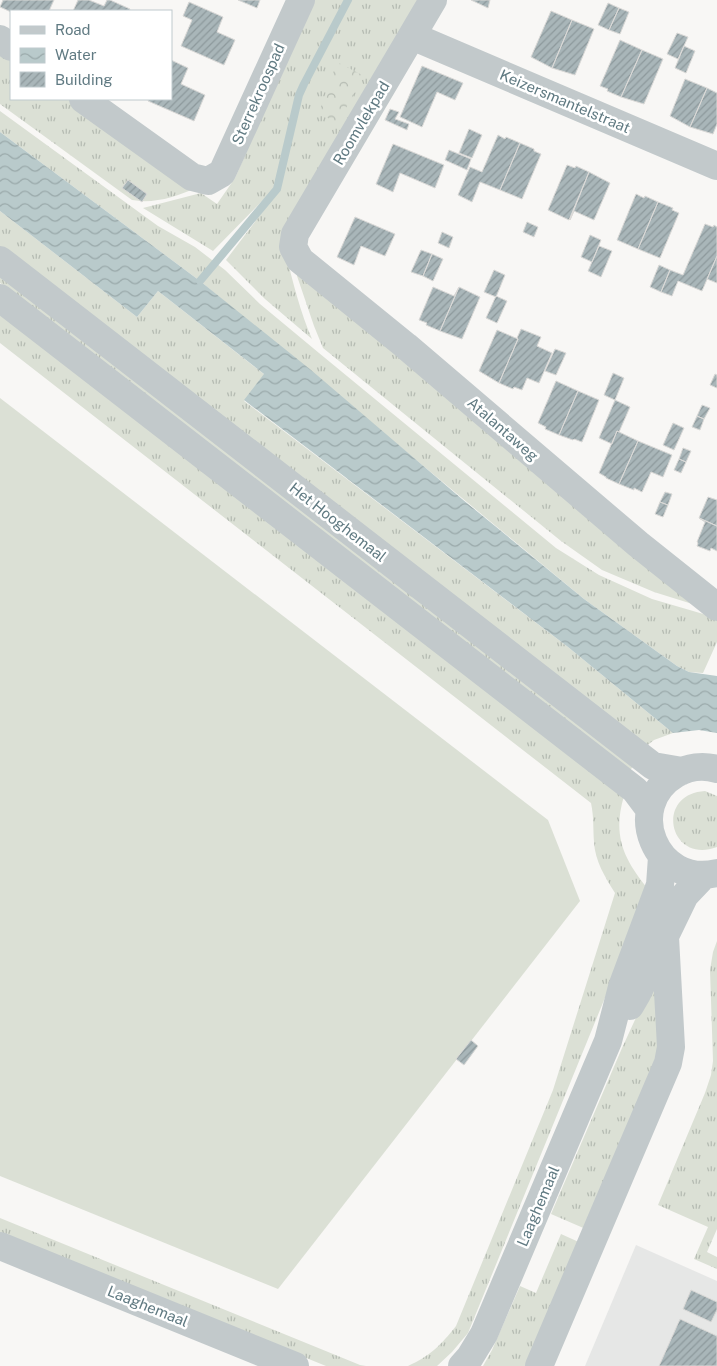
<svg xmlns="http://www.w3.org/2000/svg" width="717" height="1366" viewBox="0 0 717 1366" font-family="'Public Sans',sans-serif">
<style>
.built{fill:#e6e7e6}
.grass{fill:url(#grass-tufts)}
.park{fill:url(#park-crowns)}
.pitch{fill:#dbe0d5}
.water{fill:url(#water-waves)}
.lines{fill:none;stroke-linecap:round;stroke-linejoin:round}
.stream{stroke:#b9cacb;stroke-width:8}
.building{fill:url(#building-hatch);stroke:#dad9d7}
.minor{stroke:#c2c9cb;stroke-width:28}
.labels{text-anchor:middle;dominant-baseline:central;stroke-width:5;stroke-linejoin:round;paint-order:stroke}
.street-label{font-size:15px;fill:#607a82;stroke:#fff}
</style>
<defs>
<pattern id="grass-tufts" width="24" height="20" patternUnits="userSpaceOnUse" patternTransform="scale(1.25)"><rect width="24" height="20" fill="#dbe0d5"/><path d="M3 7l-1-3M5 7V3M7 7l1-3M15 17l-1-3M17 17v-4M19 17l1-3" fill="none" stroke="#b5bbb2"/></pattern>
<pattern id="park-crowns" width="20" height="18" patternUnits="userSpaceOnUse" patternTransform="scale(1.25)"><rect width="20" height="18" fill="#dbe0d5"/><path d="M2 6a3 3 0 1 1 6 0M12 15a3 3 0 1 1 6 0" fill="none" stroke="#b5bbb2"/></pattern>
<pattern id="water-waves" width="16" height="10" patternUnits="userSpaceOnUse" patternTransform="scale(1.25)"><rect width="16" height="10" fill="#b9cacb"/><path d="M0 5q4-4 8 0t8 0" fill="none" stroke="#9aa9aa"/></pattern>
<pattern id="building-hatch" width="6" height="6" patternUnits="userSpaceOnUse" patternTransform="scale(1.25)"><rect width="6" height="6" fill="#a9b6b9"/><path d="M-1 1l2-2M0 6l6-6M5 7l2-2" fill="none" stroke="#8d999c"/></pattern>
</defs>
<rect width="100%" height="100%" fill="#f8f7f5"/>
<!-- built -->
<path class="built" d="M636,1245L717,1281V1366H585Z"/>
<!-- grass -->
<path class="grass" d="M313,0H346L298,94L276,187L213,251L143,208L201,193L217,204L235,178Z
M351,0H423L283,242C291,275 299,309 312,339L265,299L226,260L279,190L302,95L306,84Z
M0,49L11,57V99H69L195,188C177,197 153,204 132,200L0,104Z
M0,111L158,226L195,247L225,270L260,304L319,353L556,548L599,575L652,599L717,618V642L703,673L689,672L677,666L584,599L200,281L0,132Z
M0,211L137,317L158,291L265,375L244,401L568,647L673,733L654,740L644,748L0,250Z
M0,268L636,762L629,772L0,283Z
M297,269L702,607L654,592L602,570L561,541L323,348L314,326L297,276Z
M0,309L624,796C612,836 624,860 649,890L468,1333L452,1352L437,1366H408C430,1356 441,1345 456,1326L553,1090L615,893C605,877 595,861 594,842C593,829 594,817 591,803L0,343Z
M705,791L717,796V847C669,865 654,794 705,791Z
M717,941V1229L707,1252L717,1257V1269L694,1259L708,1227L658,1205L705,1093L711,1075L713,1061L710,970L713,952Z
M658,970L663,1046L588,1230L551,1214L622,1048Z
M0,1218L360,1365L366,1366H326L0,1233Z
M561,1234L581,1243L530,1366H483L492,1350L520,1286L536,1293Z"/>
<!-- park -->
<path class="park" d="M337,62L364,76L337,124L319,112Z"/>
<!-- pitch -->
<path class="pitch" d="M0,398L548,820L580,901L278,1289L0,1176Z"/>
<!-- water -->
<path class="water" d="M0,132L200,281L311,370L462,499L584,599L677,666L689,672L717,676V733L699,730L673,733L568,647L244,400L264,374L158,291L137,317L0,211Z"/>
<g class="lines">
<!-- stream -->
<path class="stream" d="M200,281L277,189L299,95L304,84L348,0"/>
</g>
<!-- building -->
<path class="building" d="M3,0H54L49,11L11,12L0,7Z
M78,0H89L104,6L107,0H110L130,9L129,11H73Z
M238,0H260L257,8Z
M471,0H490L488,8Z
M189,2L223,17L217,32L235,40L224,65L181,46L192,20L183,16Z
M608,3L619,8L609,30L598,25Z
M619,8L629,12L620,34L609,30Z
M551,11L572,20L552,68L531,57Z
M572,20L594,29L575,75L552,68Z
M677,33L688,37L678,59L667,54Z
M620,40L642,50L621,97L607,91L608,89L600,86Z
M684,46L695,51L686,73L675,68Z
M642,50L663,59L644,104L621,97Z
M171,60L188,68L181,84L205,95L194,121L148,101L149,99H171Z
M422,66L463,83L455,100L437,92L422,127L400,117Z
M685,79L707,88L690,127L670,116Z
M707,88L717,93V124L713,134L690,127Z
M390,109L399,112L395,119L409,124L407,130L385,120Z
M469,129L482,135L472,158L459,153Z
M498,135L505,139L506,137L520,143L500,190L480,182L472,202L458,195L470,167L482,172Z
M520,143L534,149V151L541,154L522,199L500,190Z
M393,144L444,165L435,188L400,173L393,192L376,184Z
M449,150L471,159L467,170L445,160Z
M567,165L575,168L576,166L589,172L569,220L548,210Z
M589,172L610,183L594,220L574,211L570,220Z
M128,180L147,194L142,202L122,188Z
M636,194L644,198L645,196L658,202L638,249L617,240Z
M658,202L673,208L672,210L679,213L660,258L638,249Z
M355,217L395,234L385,256L361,246L354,265L337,257Z
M527,222L538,227L534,237L523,232Z
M705,224L713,227L714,225L717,227V256L702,291L678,281L672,296L661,292L670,270L683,275Z
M442,232L453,237L449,248L438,243Z
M590,235L601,240L592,262L581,257Z
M599,246L612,251L601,277L588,271Z
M421,250L432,254L423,276L411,272Z
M432,254L443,259L433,281L423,276Z
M717,256V283L707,279Z
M659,265L670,270L661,292L650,287Z
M494,270L505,275L496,297L484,292Z
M433,287L454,296L459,287L440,331L426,325L427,323L419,320Z
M459,287L480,297L462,339L440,331Z
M496,296L507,301L497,323L486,318Z
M521,329L541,337L537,346L552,353L539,383L527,378L522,390L514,387L513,389L499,383L518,339L517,338Z
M497,330L518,339L499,383L479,371Z
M555,349L566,353L556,375L545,371Z
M613,373L624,378L615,400L604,395Z
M715,374L717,375V388L710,385Z
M556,381L578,391L559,435L545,429L546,427L538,423Z
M578,391L599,400L582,442L574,439L573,440L559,435Z
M615,400L630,407L619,432L617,431L612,444L599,438Z
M702,405L710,408L704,419L697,416Z
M697,416L704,419L700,430L692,427Z
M673,423L684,428L674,450L663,445Z
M617,431L638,441L619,484L606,478V477L599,473Z
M638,441L672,455L663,477L651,472L642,492L634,488V490L619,484Z
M683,448L691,451L686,462L679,459Z
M679,459L686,462L681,473L674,470Z
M665,492L672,494L668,505L660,502Z
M708,497L717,500V526L699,518Z
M660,502L668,505L663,517L655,514Z
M699,518L717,526V551L711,548L710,551L697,546L698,543L697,542L705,522Z
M471,1040L478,1046L464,1065L456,1059Z
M691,1290L717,1302V1310L711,1322L683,1309Z
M680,1319L717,1336V1366H659Z"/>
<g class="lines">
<!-- minor -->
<path class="minor" d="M433,0L295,234L293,247L300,260L406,346L638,544L717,607
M412,36L717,166
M0,39L11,47
M83,99L192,177L208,181L222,173L301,0
M0,260L653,766L682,771
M0,298L635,790L650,810
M717,769C703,765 688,767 676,774C622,806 656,888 717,873
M630,1006L637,994L685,895L704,875
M0,1246L295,1366
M462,1366L470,1357L484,1334L608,1041L622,987L660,885L662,857
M539,1366L668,1063L671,1047L665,937"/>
</g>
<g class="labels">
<!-- street labels -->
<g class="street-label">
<text transform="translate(258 94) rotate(-66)">Sterrekroospad</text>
<text transform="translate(565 101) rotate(23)">Keizersmantelstraat</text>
<text transform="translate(361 123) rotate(-59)">Roomvlekpad</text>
<text transform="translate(503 429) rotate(41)">Atalantaweg</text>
<text transform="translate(338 522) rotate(38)">Het Hooghemaal</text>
<text transform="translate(538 1206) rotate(-67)">Laaghemaal</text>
<text transform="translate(148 1306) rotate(22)">Laaghemaal</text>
</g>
</g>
<!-- legend -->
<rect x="10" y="10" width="162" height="90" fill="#ffffff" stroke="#bfcacd"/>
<rect x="20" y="26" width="25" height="8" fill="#c2c9cb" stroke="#bfcacd"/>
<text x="55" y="35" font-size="15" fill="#607a82">Road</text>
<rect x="20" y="48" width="25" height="15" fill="url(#water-waves)" stroke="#bfcacd"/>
<text x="55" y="60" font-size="15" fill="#607a82">Water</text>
<rect x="20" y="72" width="25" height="15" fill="url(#building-hatch)" stroke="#bfcacd"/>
<text x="55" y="85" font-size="15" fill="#607a82">Building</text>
</svg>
